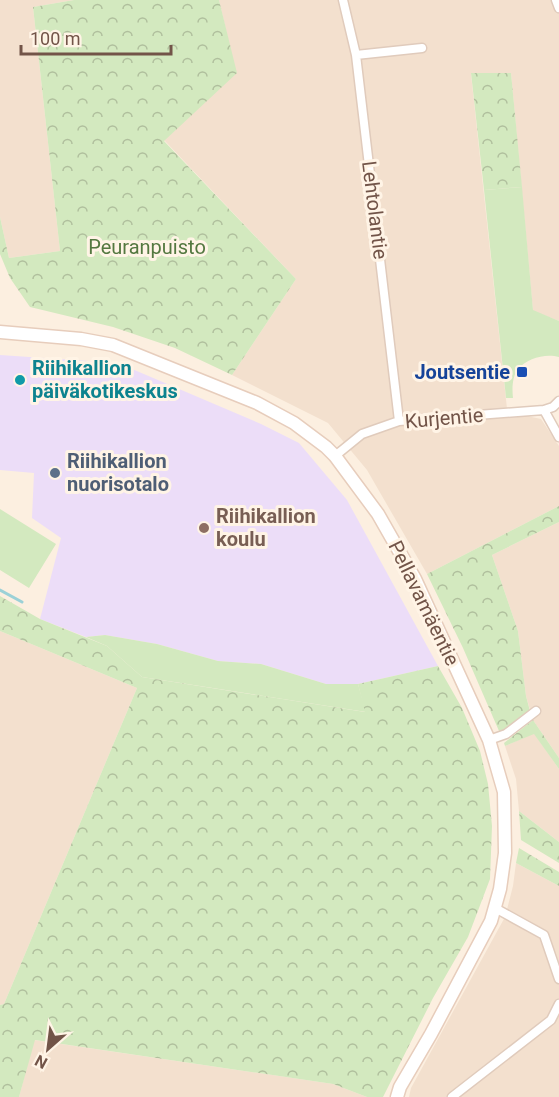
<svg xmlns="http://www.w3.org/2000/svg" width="559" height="1097" viewBox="0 0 559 1097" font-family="Roboto,sans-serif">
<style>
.residential{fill:#f3e0ce}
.education{fill:#ecddf8}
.grass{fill:#d3e9bf}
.forest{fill:url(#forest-crowns)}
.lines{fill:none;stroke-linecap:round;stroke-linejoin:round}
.stream{stroke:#9bd1d7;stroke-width:3}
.street-casing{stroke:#e0cbbc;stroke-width:11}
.secondary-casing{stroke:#e7cdbc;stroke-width:15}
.street{stroke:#fff;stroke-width:8}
.secondary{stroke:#fff;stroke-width:12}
.transit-dot{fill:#1a4fb4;stroke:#fff4e6;stroke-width:2}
.culture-dot{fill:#0f9aa8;stroke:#fff4e6;stroke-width:2}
.service-dot{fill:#5c6f8a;stroke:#fff4e6;stroke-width:2}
.education-dot{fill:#8d6e63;stroke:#fff4e6;stroke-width:2}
.labels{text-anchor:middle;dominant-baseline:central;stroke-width:6;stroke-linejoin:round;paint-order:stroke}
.street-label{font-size:20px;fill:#725448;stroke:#fff4e6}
.park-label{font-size:20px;fill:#547840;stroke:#fff4e6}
.culture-label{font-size:20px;font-weight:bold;fill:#0d838f;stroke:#fff4e6;text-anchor:start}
.transit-label{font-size:20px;font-weight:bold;fill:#164399;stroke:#fff4e6;text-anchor:end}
.service-label{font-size:20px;font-weight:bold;fill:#4e5e75;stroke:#fff4e6;text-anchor:start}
.education-label{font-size:20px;font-weight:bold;fill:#785e54;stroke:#fff4e6;text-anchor:start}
</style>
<defs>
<pattern id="forest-crowns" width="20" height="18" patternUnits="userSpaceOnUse" patternTransform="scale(1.5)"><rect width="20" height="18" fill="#d3e9bf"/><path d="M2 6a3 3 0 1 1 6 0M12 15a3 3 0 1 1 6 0" fill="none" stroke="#b0bf9d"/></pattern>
</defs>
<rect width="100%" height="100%" fill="#fcefe0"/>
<!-- residential -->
<path class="residential" d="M0,0H74L33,7L60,251L9,258L0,217Z
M219,0H559V321L533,311L511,73L471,74L508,418L527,416L541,419L559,446V506L427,574L367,470L328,423L232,375L296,279L164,140L236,73Z
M559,522V758L533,720L526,696L518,631L492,555Z
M0,631L137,688L4,1004L0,1005Z
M534,733L559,769V842L519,811L516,779L505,746Z
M516,863L559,886V1097H409L411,1088L505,917L513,886Z
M34,1040L333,1084L367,1097H19Z"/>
<!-- education -->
<path class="education" d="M0,355L118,363L261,424L299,443L347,500L438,666L358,684H326L261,664L218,661L157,644L105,635L86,637L40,619L61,538L32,518L34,473L0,470Z"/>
<!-- grass -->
<path class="grass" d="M522,187L533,310L559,321V357C546,353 527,358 518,369C512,377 512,389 513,398H506L484,190Z
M0,509L56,544L29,588L0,570Z
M105,635L157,644L218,661L261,664L326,684H358L366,712L142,677L107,646L86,637Z"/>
<!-- forest -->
<path class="forest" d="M74,0H219L237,73L164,141L296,279L232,375L175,348L113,327L30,307L10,278L0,254V217L9,258L60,251L33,7Z
M511,73L522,187L484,190L471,73Z
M559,506V522L492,555L518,631L526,696L530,711L505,730L499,731L463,648L427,574Z
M0,596L40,619L107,646L142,677L365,712L358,684L438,666L462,708L480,751L488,784L492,826L490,879L468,937L433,998L383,1097H367L333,1084L35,1040L19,1097H0V1005L4,1004L137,688L0,631Z
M533,720L559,758V769L534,734L505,746L504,743Z
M519,811L559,842V863L521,840Z
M519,848L559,872V886L516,863Z"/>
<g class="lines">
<!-- stream -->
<path class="stream" d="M0,590L22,602"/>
<defs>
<path id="street" d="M343,0L356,55L399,421
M556,0L559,8
M356,55L422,48
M544,410L559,437
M335,456L362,434L399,421L544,410L553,407L559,401
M489,740L506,734L536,711
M495,908L544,935L559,979
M452,1097L551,1020L559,1004"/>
<path id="secondary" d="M0,332L81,339L113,345L257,403L294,423L326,447L335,456L378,514L415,579L489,740L504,792L505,853L500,889L491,921L431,1034L400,1087L397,1097"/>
</defs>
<!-- street casing -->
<use href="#street" class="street-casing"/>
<!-- secondary casing -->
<use href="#secondary" class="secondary-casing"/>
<!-- street -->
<use href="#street" class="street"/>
<!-- secondary -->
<use href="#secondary" class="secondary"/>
</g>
<!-- markers -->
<rect class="transit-dot" x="516" y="366" width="12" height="12" rx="3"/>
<circle class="culture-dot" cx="20" cy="380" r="6"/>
<circle class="service-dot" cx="55" cy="473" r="6"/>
<circle class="education-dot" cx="204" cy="528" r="6"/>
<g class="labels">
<!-- street labels -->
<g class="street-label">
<text transform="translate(375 210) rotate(83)">Lehtolantie</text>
<text transform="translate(444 418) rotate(-5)">Kurjentie</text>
<text transform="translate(424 603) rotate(64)">Pellavamäentie</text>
</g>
<!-- park labels -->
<g class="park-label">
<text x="147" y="247">Peuranpuisto</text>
</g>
<!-- culture labels -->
<g class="culture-label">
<text x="32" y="368">Riihikallion<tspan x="32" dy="23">päiväkotikeskus</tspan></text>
</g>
<!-- transit labels -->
<g class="transit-label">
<text x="510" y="372">Joutsentie</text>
</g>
<!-- service labels -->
<g class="service-label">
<text x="67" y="461">Riihikallion<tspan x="67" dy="23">nuorisotalo</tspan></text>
</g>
<!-- education labels -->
<g class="education-label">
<text x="216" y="516">Riihikallion<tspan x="216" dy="23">koulu</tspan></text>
</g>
</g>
<!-- north arrow -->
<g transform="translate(48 1049) rotate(208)" stroke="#fff4e6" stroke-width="4.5" paint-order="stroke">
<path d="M0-4.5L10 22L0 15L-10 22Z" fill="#725448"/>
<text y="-9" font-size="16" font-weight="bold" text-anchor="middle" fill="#725448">N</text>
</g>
<!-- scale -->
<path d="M21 45v9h150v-9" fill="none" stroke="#725448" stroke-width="3"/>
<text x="30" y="45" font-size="18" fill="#725448" stroke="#fff4e6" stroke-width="4.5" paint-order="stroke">100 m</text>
</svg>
